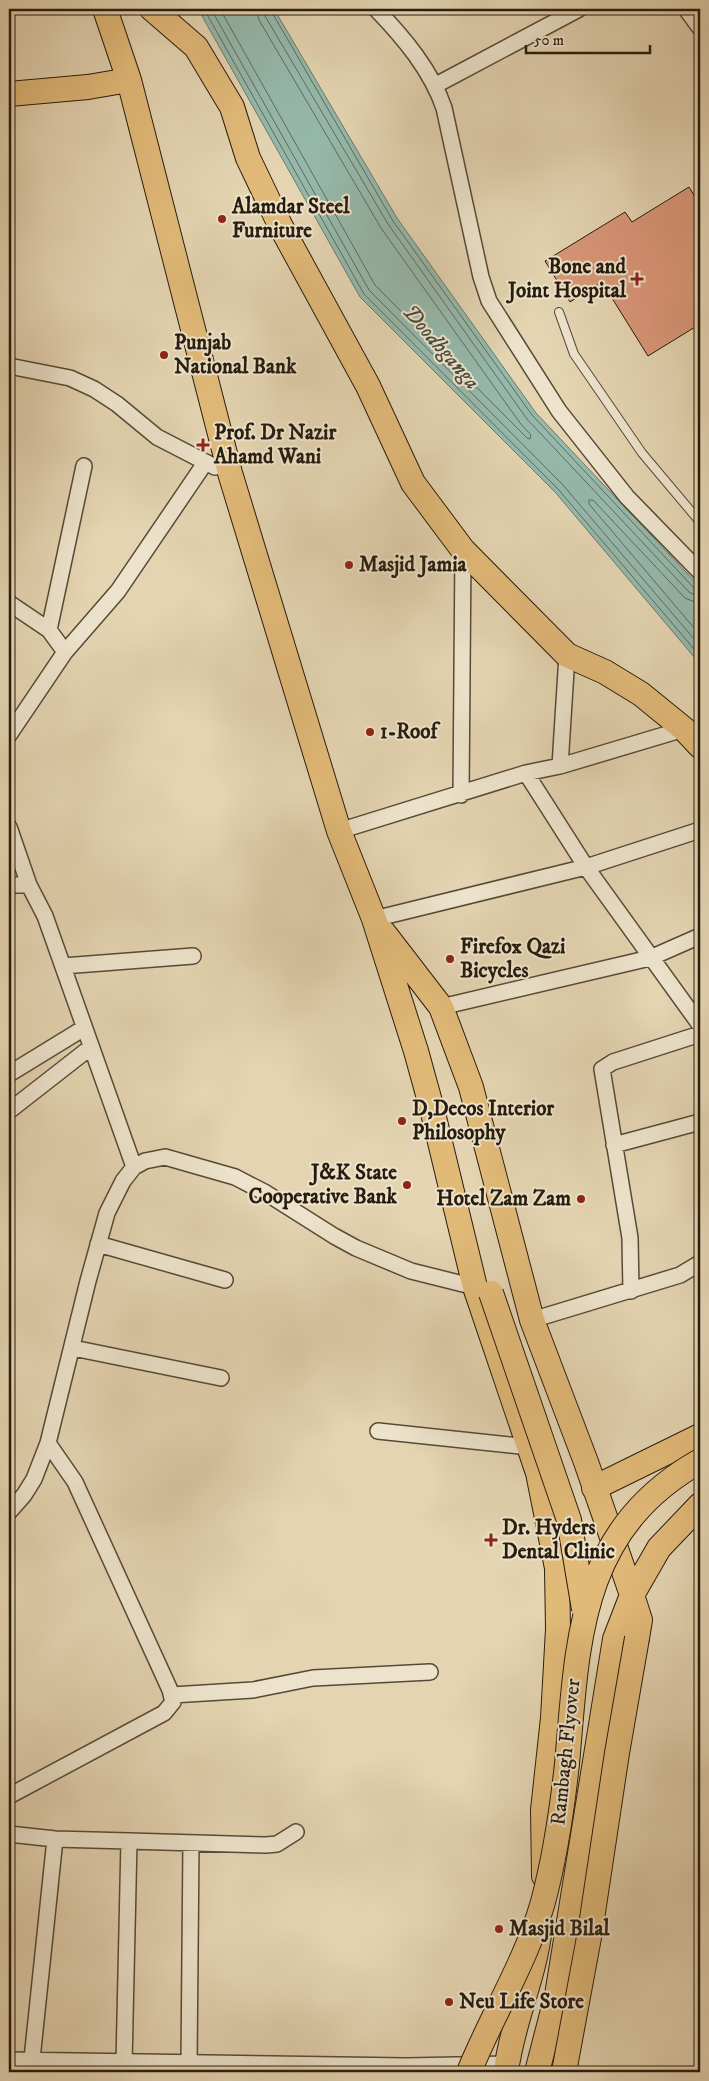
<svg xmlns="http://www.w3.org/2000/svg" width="709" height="2081" viewBox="0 0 709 2081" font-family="'IM FELL DW Pica',serif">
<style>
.water{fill:#95b8ab;stroke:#697a6c}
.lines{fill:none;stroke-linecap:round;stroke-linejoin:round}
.shore{stroke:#5e6a5c;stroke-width:1}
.building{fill:#d99778;stroke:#271c0d}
.service-casing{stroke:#564a36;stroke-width:10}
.minor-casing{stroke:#564a36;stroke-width:18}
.primary-casing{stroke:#271c0d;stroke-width:26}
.service{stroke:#ede3cc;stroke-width:8}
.minor{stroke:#ede3cc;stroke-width:15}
.primary{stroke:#e2ba78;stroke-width:24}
.primary-bridge-casing{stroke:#271c0d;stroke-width:26;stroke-linecap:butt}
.primary-bridge{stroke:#e2ba78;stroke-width:24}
.poi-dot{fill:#8f2418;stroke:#ede3cc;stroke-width:2}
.labels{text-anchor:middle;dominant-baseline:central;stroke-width:4;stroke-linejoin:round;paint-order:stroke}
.poi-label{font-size:21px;font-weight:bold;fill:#271c0d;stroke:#ede3cc;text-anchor:start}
.street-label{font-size:21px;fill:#271c0d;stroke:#ede3cc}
.water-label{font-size:22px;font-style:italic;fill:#484b3c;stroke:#ede3cc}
</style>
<rect width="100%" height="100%" fill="#e4d4b1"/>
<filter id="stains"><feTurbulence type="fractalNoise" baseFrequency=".004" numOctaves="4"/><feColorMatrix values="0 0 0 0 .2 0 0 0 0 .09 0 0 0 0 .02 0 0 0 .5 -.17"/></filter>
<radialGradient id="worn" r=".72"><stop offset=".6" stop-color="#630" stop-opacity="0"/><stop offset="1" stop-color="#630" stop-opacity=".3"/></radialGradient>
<!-- water -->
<path class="water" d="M198,9H274L397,218L536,413L700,587V664L555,492L360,297Z"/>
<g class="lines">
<!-- shore -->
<path class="shore" d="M204,9L364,294L558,489L700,656
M211,9L369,290L563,485L700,646
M220,9L375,285L527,438L530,439L531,435L520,423L381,228L259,20L256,9
M264,9L265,16L388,224L527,419L690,593L700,596
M270,9L393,221L532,415L694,588L700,590
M700,604L685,598L593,500H589V504L700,635"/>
</g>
<!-- building -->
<path class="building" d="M689,187L700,205V324L648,356L602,282L570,302L545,261L625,212L632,222Z"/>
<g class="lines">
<defs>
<path id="service" d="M559,312L574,354L642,453L700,522"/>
<path id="minor" d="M376,9C404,38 431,70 444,108L481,277L489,301L559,411L627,497L700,572
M686,9L700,28
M436,85L579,9
M9,366L70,378L94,389L117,404L157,437L215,467
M9,603L49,630L65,652
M49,630L84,466
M9,735L65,652L118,591L205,463
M560,766L567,655
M526,773L586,867L700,1025
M461,795L463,550
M9,827L29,885L45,916L134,1167
M339,831L526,773L560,766L684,729
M9,885H29
M374,919L586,867L700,830
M63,966L193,956
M441,1007L650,958L700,936
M9,1074L84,1028
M9,1111L91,1047
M614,1145L700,1122
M98,1244L225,1280
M631,1291L630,1238L602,1069L613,1062L700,1034
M532,1320L680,1275L700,1263
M73,1348L221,1378
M378,1431L529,1447
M9,1512L24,1495L34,1479L48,1443L88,1281L107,1213L123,1181L134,1167L145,1161L165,1157L235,1177L266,1193L334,1236L356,1248L411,1271L475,1287
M172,1695L253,1690L313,1678L430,1672
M9,1796L164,1713L173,1702L170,1690L75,1482L48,1443
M9,1834L55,1839L129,1841L124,2063
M129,1841L266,1845L277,1844L296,1832
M32,2059L55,1839
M9,2060L406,2066L507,2064
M189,2064L191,1843"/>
<path id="primary" d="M105,9L129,80L230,473L339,831L374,919L416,1051L432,1109L475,1287L538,1473L557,1568L558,1629L553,1718L543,1810L544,1876
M152,9L196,47L232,107L248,158L280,225L368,386L413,483L463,550L567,655L605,672L641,694L684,729L700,746
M9,94L88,87L129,80
M384,933L441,1007L471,1087L532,1320L586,1462L632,1595L640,1620L637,1638
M594,1488L700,1436
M506,2072C512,2022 535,1977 540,1927
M537,2072L557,1995L615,1639L632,1595L659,1548L700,1505"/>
</defs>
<!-- service casing -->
<use href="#service" class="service-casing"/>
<!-- minor casing -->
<use href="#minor" class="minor-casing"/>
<!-- primary casing -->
<use href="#primary" class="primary-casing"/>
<!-- service -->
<use href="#service" class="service"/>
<!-- minor -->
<use href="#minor" class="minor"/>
<!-- primary -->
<use href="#primary" class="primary"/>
<defs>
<path id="primary-bridge" d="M491,1293L569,1520L584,1609
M469,2072C492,2015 526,1962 543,1902C555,1857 562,1810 567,1764C578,1640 578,1530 700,1461
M564,2072L590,1932L617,1753L637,1638"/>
</defs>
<!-- primary-bridge casing -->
<use href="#primary-bridge" class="primary-bridge-casing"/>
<!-- primary-bridge -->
<use href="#primary-bridge" class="primary-bridge"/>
</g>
<!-- markers -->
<g class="poi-dot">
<circle cx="222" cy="219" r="5"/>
<path d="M634.5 271.5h5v5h5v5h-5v5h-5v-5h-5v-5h5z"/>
<circle cx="164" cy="355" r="5"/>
<path d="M200.5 437.5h5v5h5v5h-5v5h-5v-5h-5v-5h5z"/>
<circle cx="349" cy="565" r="5"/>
<circle cx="370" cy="732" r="5"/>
<circle cx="450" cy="959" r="5"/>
<circle cx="402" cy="1121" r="5"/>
<circle cx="407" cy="1185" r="5"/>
<circle cx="581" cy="1199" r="5"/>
<path d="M488.5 1532.5h5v5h5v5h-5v5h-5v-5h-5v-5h5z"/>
<circle cx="499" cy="1929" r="5"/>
<circle cx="449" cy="2002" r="5"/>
</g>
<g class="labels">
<!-- poi labels -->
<g class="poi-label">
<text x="232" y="207">Alamdar Steel<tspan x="232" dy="24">Furniture</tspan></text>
<text x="626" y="267" text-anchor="end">Bone and<tspan x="626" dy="24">Joint Hospital</tspan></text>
<text x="174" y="343">Punjab<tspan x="174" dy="24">National Bank</tspan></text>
<text x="214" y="433">Prof. Dr Nazir<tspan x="214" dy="24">Ahamd Wani</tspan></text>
<text x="359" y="565">Masjid Jamia</text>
<text x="380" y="732">1-Roof</text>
<text x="460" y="947">Firefox Qazi<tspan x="460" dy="24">Bicycles</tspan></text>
<text x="412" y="1109">D,Decos Interior<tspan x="412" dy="24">Philosophy</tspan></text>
<text x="397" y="1173" text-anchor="end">J&amp;K State<tspan x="397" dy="24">Cooperative Bank</tspan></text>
<text x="571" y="1199" text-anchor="end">Hotel Zam Zam</text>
<text x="502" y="1528">Dr. Hyders<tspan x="502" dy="24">Dental Clinic</tspan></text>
<text x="509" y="1929">Masjid Bilal</text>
<text x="459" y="2002">Neu Life Store</text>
</g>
<!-- street labels -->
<g class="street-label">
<text transform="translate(566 1752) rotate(-84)">Rambagh Flyover</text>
</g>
<!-- water labels -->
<g class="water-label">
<text transform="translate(441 347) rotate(49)">Doodhganga</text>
</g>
</g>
<!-- margin -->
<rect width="709" height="2081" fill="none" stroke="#e4d4b1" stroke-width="30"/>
<rect x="10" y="10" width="689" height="2061" fill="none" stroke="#271c0d" stroke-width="2.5"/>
<rect x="15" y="15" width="679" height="2051" fill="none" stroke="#271c0d"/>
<!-- scale -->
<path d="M526 45v8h124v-8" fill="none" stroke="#271c0d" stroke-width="2.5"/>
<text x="534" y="45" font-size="15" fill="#271c0d" stroke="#ede3cc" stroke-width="4" paint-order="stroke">50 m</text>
<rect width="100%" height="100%" filter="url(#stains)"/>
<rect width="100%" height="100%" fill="url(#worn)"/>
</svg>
